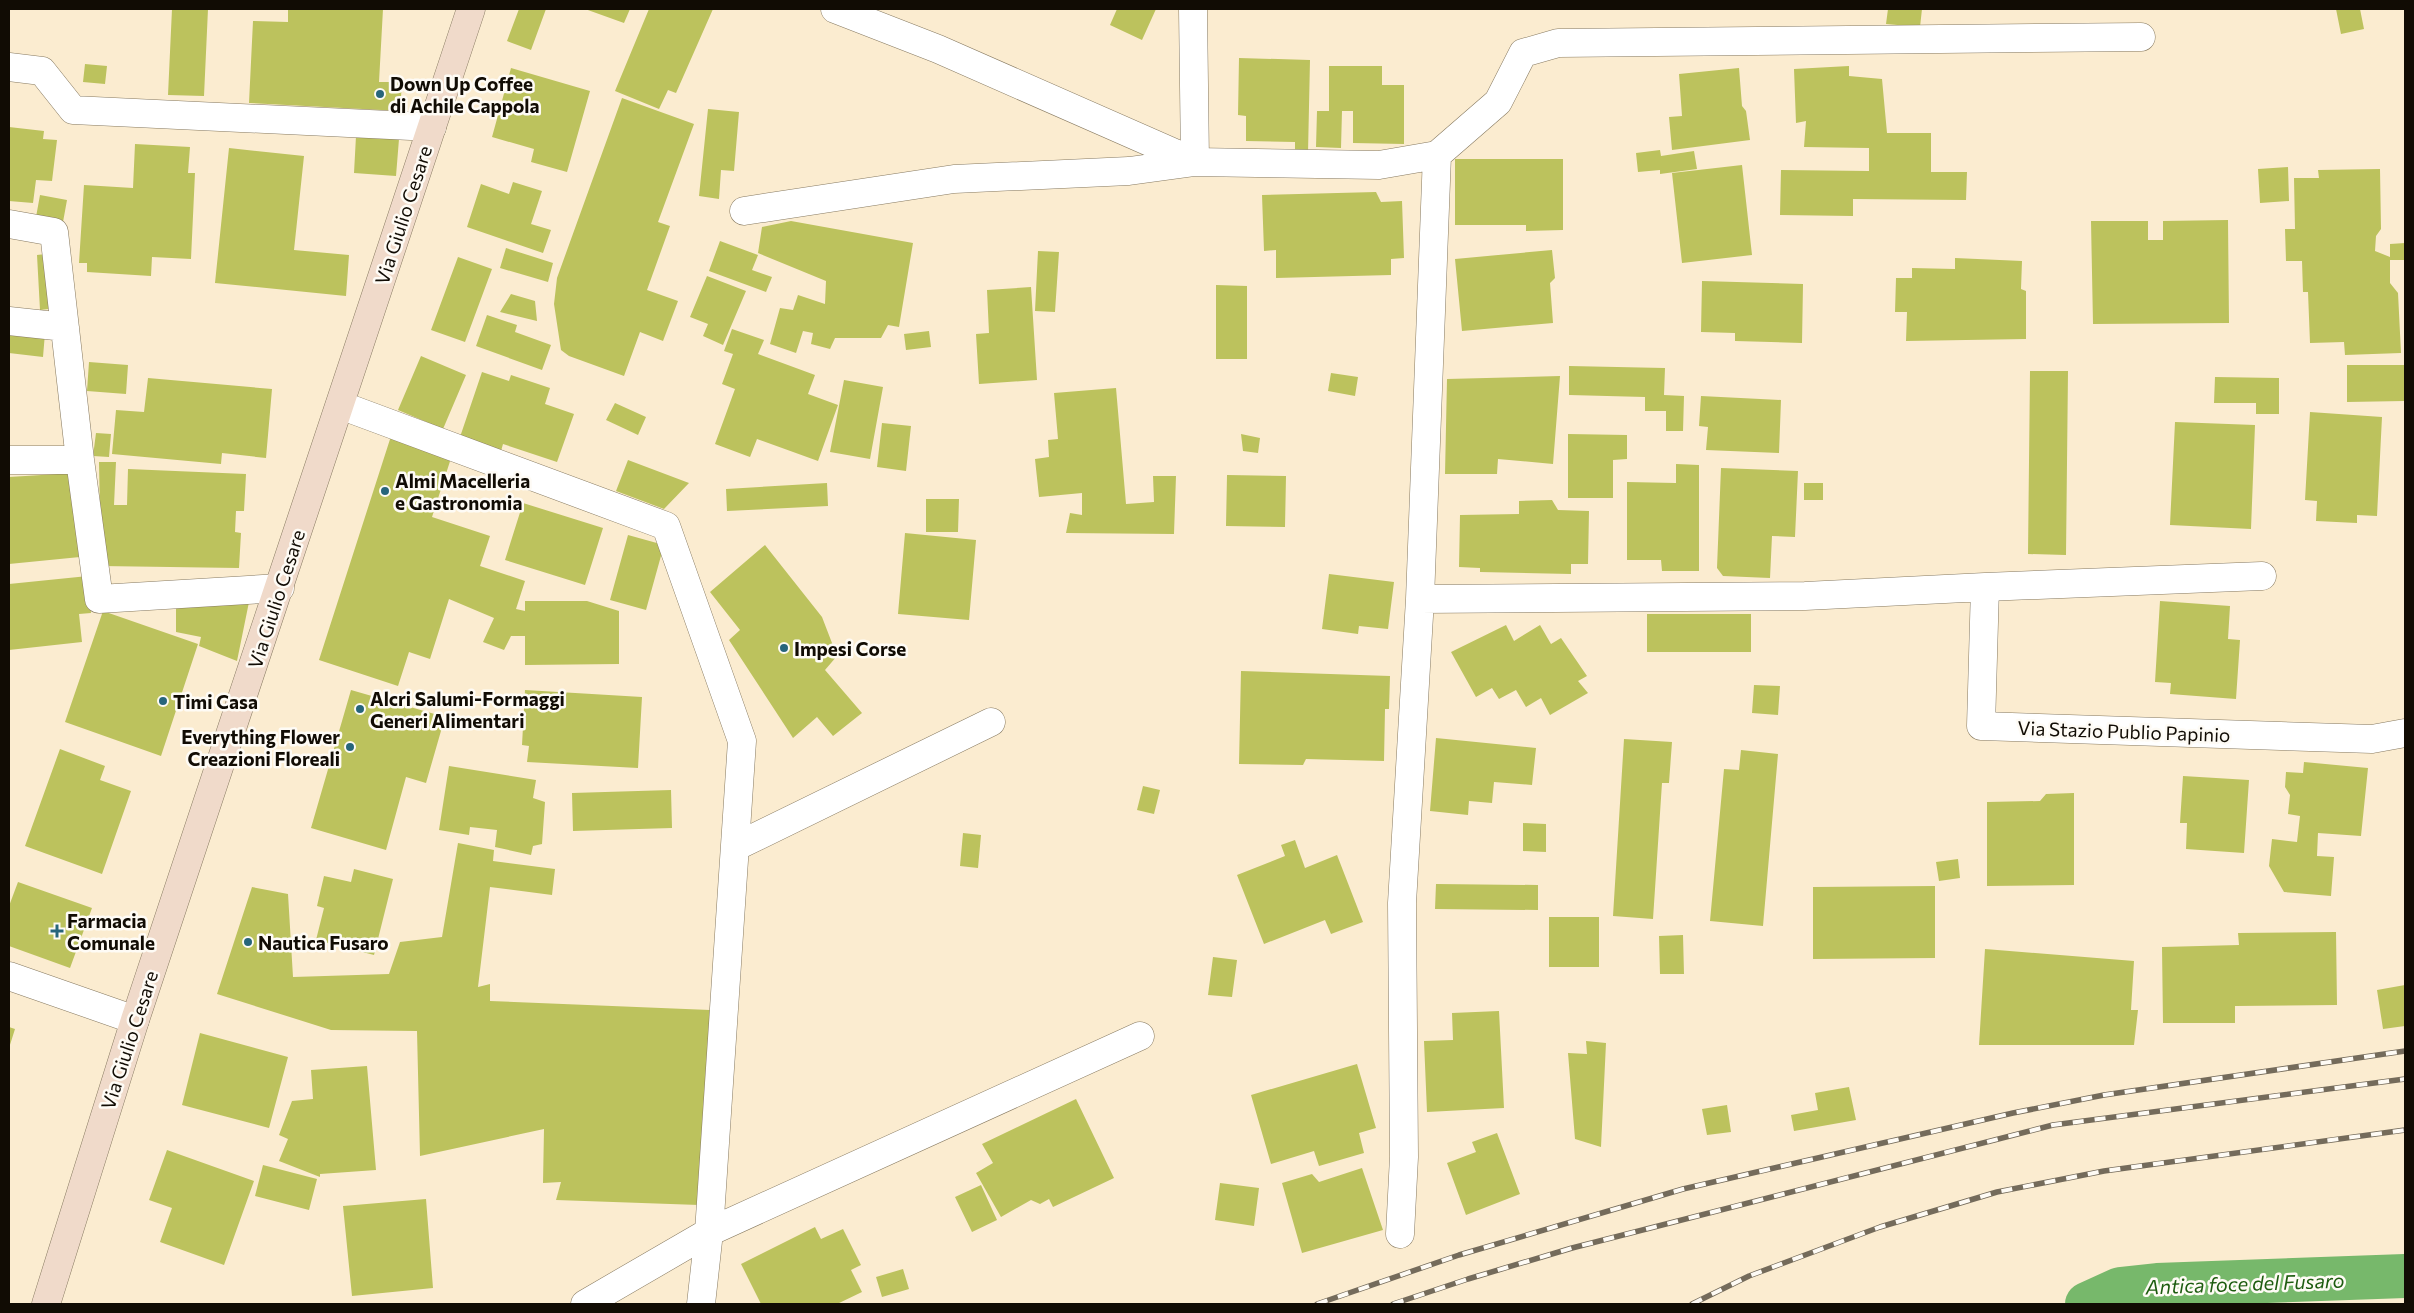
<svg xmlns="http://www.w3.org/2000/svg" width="2414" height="1313" viewBox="0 0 2414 1313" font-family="Commissioner,sans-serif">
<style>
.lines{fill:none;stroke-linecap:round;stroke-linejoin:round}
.canal{stroke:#77b86b;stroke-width:44}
.building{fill:#bcc25d}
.street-casing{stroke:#877a61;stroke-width:29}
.secondary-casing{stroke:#877a61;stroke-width:29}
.street{stroke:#fff;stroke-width:28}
.secondary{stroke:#f0daca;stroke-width:28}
.rail-casing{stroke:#746b5b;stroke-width:5.5}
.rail{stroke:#fefbf5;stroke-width:4;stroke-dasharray:11;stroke-linecap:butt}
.poi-dot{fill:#27657b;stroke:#fefbf5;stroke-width:2}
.labels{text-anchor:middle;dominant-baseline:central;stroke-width:5;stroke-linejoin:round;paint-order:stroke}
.poi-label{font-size:19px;font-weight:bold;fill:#110c04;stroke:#fefbf5;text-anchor:start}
.street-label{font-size:19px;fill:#110c04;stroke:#fefbf5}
.water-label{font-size:20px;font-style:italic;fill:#1d5c0f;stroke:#fefbf5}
</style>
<rect width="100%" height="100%" fill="#fbecd0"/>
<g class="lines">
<!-- canal -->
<path class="canal" d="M2087,1304L2120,1289L2157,1285L2405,1276"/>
</g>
<!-- building -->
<path class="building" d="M172,9H208L204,96L168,95Z
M288,9H383L379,82H402L400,111L249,103L253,21L288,22Z
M519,9H546L531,50L507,41Z
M585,9H630L624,23Z
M649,9H713L676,93L668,90L659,109L615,91Z
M1117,9H1156L1142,40L1110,25Z
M1888,9H1922L1920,27L1886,24Z
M2336,9H2360L2364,29L2341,34Z
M1239,58L1310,60L1308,153H1295V142L1246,141V116L1238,115Z
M85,64L107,66L105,84L83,82Z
M1329,66H1382V85H1404V144L1353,143V111H1342L1341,148L1316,147L1317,111H1329Z
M1849,66V76L1882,79L1887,133H1931V172H1967L1966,200L1853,199V216L1780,215L1781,170L1869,171V148L1804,147L1806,121L1796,123L1794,69Z
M511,68L590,91L567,172L531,162L534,149L492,137Z
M1739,68L1742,106L1746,111L1750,140L1672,150L1669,117L1682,116L1679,74Z
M622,98L694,124L658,222L670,226L647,290L678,301L663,341L640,332L624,376L569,356L561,350L554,304L557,278Z
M708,109L739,112L734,171L721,170L719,199L699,196Z
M9,127L44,131L43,139L57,140L52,181L36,180L33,203L9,201Z
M356,136L399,139L396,176L354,173Z
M135,144L190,147L188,173H195L191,259L152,257L151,276L87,272V263H79L84,185L133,188Z
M229,148L304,156L294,250L349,255L346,296L215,283Z
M1660,150L1661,156L1694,151L1697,169L1660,174V170L1638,172L1636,153Z
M1455,159H1563V230L1526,231V225H1455Z
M1742,165L1752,255L1682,263L1672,173Z
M2288,167L2289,201L2260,203L2258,169Z
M2380,169L2381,229L2376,236L2375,251L2390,257V244L2405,243V260H2390V283L2398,293L2401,353L2345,355L2344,342L2310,343L2308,292H2303L2302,261H2286L2285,229H2295L2294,178H2319L2318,170Z
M513,182L542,191L531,224L551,230L543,253L467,227L481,184L509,194Z
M1376,192L1381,202L1402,201L1404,258L1391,259V275L1276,278V250L1264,251L1262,195Z
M40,195L67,200L63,222L36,217Z
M2228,220L2229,323L2093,324L2091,221H2148V240H2163V221Z
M791,221L913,243L899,327L888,325L881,338H835L830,349L811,344L813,333L803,331L796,353L770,344L780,308L793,310L798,295L825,304L826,281L758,253L762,227Z
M720,241L758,255L752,270L772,277L766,292L709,271Z
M506,248L553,263L548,282L500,268Z
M1552,250L1555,278L1550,283L1553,323L1462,331L1455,259Z
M1038,251L1059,252L1055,312L1035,311Z
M54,253L57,308L40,310L37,255Z
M458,257L492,269L465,342L431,330Z
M1955,258L2022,261L2021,289L2026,291V339L1906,341L1907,312H1895L1896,278H1912V268L1955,269Z
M707,276L746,291L723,345L703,336L708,324L690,317Z
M1702,281L1803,284L1802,343L1735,341V333L1701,332Z
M1216,285L1247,286V359H1216Z
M1031,287L1037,380L979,384L976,334L989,333L987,290Z
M511,294L535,301L537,321L500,312Z
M487,315L517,325L515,332L551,345L542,370L476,346Z
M9,329L45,333L43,357L9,353Z
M732,329L764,340L758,354L815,375L808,394L838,405L818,461L757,439L750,457L715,444L735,389L722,384L733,354L724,351Z
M929,331L931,347L906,350L904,334Z
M421,356L466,375L443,429L398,410Z
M89,362L128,365L126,394L87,391Z
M2347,365H2405L2404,401L2347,402Z
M1569,366L1665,368L1664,395L1684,396L1683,431H1666V411H1645V397L1569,395Z
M2030,371H2068L2066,555L2028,554Z
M482,372L509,381L511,375L550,388L545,404L574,414L557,462L503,444L501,451L460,437Z
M1331,373L1358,377L1355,396L1328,391Z
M1560,376L1553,464L1498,459L1497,474H1445L1447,379Z
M2215,377L2279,378V414H2256V403H2214Z
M148,378L272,389L266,458L222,453L221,464L112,454L116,410L144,412Z
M844,380L883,387L870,459L830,452Z
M1116,388L1126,504L1154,502L1153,476H1176L1174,534L1066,533L1070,513L1082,515V493L1039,497L1035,459L1049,457L1048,440L1058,439L1054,393Z
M1701,396L1781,400L1779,453L1706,450L1708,427L1699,426Z
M615,403L646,417L638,435L606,420Z
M2310,412L2382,417L2377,516L2357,515V523L2316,521L2317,501L2305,500Z
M2175,422L2255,425L2251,529L2170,525Z
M882,423L911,426L906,471L877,467Z
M96,433L111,434L109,457L93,456Z
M392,433L453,452L432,517L490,536L480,566L525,581L516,609L525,611V601H587L619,611V664L525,665V636H511L504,650L483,642L494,618L449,599L430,659L409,652L398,686L319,660Z
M1241,434L1260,438L1258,453L1243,451Z
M1568,434L1627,435V459L1613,460V498H1568Z
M628,460L689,483L664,509L616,491Z
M99,462H116L114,505H127L128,469L246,474L244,511H236L235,532L241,533L239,568L101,566Z
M1676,464L1699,465V571H1662L1661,560H1627V482L1676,483Z
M1721,468L1798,471L1795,537L1772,536L1770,578L1723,576L1717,568Z
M74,473L80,557L9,564V477Z
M1227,475L1286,476L1285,527L1226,526Z
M827,483L828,506L727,511L726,489Z
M1804,483H1823V500H1804Z
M926,499H959L958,532H926Z
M1552,500L1558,510L1589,511L1588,564H1571V574L1480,572V568L1459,567L1460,515L1519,514V501Z
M523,503L603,528L585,585L505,560Z
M905,533L976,540L969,620L898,614Z
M628,535L664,545L646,610L610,600Z
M765,545L822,617L837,656L825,670L862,713L833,736L817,717L793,738L729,640L740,630L710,592Z
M1329,574L1394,582L1388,629L1359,626L1358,634L1322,629Z
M88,576L91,613L79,614L82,642L9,650V584Z
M2160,601L2230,606L2228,639L2240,640L2236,699L2170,694L2171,683L2155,682Z
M176,602H249L237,661L199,646L201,637L176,632Z
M103,611L198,644L161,756L65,722Z
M1647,614H1751V652H1647Z
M1506,625L1514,641L1540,625L1551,644L1561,638L1587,676L1578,681L1588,693L1550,715L1541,698L1526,707L1516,690L1499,699L1492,688L1476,697L1451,652Z
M1241,671L1390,676L1389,709H1385L1384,761L1306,759L1303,765L1239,764Z
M1754,685L1780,686L1778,715L1752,713Z
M351,690L445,717L426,783L406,777L386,850L311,828Z
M525,690L642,697L638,768L527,762L529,746L522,745Z
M1436,738L1536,748L1532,785L1494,782L1492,803L1469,801L1468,815L1430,811Z
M1624,739L1672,742L1669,783H1662L1653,919L1613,916Z
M60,749L105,766L100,780L131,791L102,874L25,846Z
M1741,750L1778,754L1763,926L1710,921L1724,769L1739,770Z
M2304,762L2368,768L2361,836L2318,833L2317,856L2334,857L2331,896L2284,892L2269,866L2272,839L2297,842L2300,816L2288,814L2290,795L2285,787L2286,772L2303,773Z
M449,766L536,780L533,798L545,802L542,844L533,846L531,855L495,847L497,830L470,827L469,835L439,830Z
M2183,776L2249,780L2244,853L2186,849L2187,823H2180Z
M1143,786L1160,790L1154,814L1137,810Z
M671,790L672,828L573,831L572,793Z
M2074,793V885L1987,886V802L2040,801L2046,794Z
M1523,823L1546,824V852L1523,851Z
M963,833L981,835L978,868L960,866Z
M1295,840L1305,868L1337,855L1363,922L1331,934L1325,920L1264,944L1237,875L1285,856L1281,845Z
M458,843L494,850L493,861L555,869L552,895L490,887L478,987L490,984V1001L710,1010L699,1205L556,1200L561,1182L543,1183L544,1129L420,1156L417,1031L331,1030L217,994L252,887L288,894L293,977L389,974L400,942L442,937Z
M1958,859L1960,878L1939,881L1936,862Z
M354,869L393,879L374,955L316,940L324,908L317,906L324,876L351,882Z
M18,882L92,908L70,968L9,946V906Z
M1436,884L1538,885V910L1435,909Z
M1935,886V958L1813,959V887Z
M1549,917H1599V967H1549Z
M2336,932L2337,1005L2235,1006V1023H2163L2162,947L2239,945L2238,933Z
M1683,935L1684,974H1660L1659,936Z
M1985,949L2134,961L2131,1010H2138L2134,1045H1979Z
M1213,957L1237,960L1232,997L1208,995Z
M2405,985V1026L2383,1029L2377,990Z
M1499,1011L1504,1108L1427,1112L1424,1041L1453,1040L1452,1013Z
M9,1027L15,1029L9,1048Z
M200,1033L288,1057L269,1128L182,1105Z
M1586,1041L1606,1043L1601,1147L1575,1139L1568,1053L1587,1054Z
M1357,1064L1376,1128L1359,1133L1364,1153L1319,1166L1314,1151L1271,1164L1251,1095Z
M367,1066L376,1170L320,1174V1177L279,1161L288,1139L279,1135L292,1101L313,1099L311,1070Z
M1849,1087L1856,1120L1794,1131L1791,1115L1818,1110L1815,1093Z
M1076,1099L1114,1178L1053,1207L1049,1199L1040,1204L1031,1200L1001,1217L976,1173L993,1163L982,1144Z
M1727,1105L1731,1132L1707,1135L1702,1109Z
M1497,1133L1520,1194L1466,1215L1447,1163L1476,1152L1472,1142Z
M167,1150L254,1181L224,1265L160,1242L172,1208L149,1200Z
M263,1165L317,1179L309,1210L255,1196Z
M1362,1168L1383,1230L1302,1253L1282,1183L1312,1174L1319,1182Z
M1220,1183L1259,1188L1254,1226L1215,1220Z
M981,1185L997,1220L972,1232L955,1197Z
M426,1199L433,1288L352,1296L343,1206Z
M815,1227L821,1239L843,1229L861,1265L851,1270L862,1292L837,1304H761L741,1264Z
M903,1269L909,1289L882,1297L876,1277Z"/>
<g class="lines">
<defs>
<path id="street" d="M835,9L938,49L1195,162L1193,9
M9,67L42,71L73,110L432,127
M744,211L954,179L1129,171L1195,162L1379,165L1437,155L1498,102L1523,53L1558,43L2141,37
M9,224L54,232L80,460
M9,321L65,327
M340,405L666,526L742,741L709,1232L701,1304
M9,460H80L99,599L280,588
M1985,587L1981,726L2372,739L2405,733
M1420,599L1437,155
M735,847L991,722
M9,976L135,1020
M1400,1234L1404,1157L1402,903L1420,599L1805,596L1985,587L2262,576
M585,1304L709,1232L1140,1036"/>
<path id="secondary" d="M46,1304L135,1020L471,9"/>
</defs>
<!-- street casing -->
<use href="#street" class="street-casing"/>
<!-- secondary casing -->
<use href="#secondary" class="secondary-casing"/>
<!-- street -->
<use href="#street" class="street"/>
<!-- secondary -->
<use href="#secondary" class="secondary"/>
<defs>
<path id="rail" d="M1317,1304L1459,1255L1683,1189L2013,1113L2104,1095L2405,1051
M1393,1304L1468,1279L1572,1248L2053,1125L2405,1079
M1692,1304L1749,1276L1880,1227L1997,1192L2104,1171L2405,1130"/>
</defs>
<!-- rail casing -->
<use href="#rail" class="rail-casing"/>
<!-- rail -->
<use href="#rail" class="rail"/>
</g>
<!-- markers -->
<g class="poi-dot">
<circle cx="380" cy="94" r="5"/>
<circle cx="385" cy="491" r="5"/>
<circle cx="784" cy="648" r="5"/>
<circle cx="163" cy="701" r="5"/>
<circle cx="360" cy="709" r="5"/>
<circle cx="350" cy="747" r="5"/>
<path d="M54.5 923.5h5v5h5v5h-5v5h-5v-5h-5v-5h5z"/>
<circle cx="248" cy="942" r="5"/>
</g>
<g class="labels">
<!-- poi labels -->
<g class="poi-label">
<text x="390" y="83">Down Up Coffee<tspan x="390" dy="22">di Achile Cappola</tspan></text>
<text x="395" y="480">Almi Macelleria<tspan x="395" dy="22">e Gastronomia</tspan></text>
<text x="794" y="648">Impesi Corse</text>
<text x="370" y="698">Alcri Salumi-Formaggi<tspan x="370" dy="22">Generi Alimentari</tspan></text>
<text x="173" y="701">Timi Casa</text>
<text x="340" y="736" text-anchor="end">Everything Flower<tspan x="340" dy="22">Creazioni Floreali</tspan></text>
<text x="67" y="920">Farmacia<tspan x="67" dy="22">Comunale</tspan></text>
<text x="258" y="942">Nautica Fusaro</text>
</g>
<!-- street labels -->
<g class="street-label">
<text transform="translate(403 215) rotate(-72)">Via Giulio Cesare</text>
<text transform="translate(276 599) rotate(-72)">Via Giulio Cesare</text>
<text transform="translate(2124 731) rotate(2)">Via Stazio Publio Papinio</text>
<text transform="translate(129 1040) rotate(-72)">Via Giulio Cesare</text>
</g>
<!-- water labels -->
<g class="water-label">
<text transform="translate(2245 1283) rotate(-2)">Antica foce del Fusaro</text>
</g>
</g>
<!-- border -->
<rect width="2414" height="1313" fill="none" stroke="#110c04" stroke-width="20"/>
</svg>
